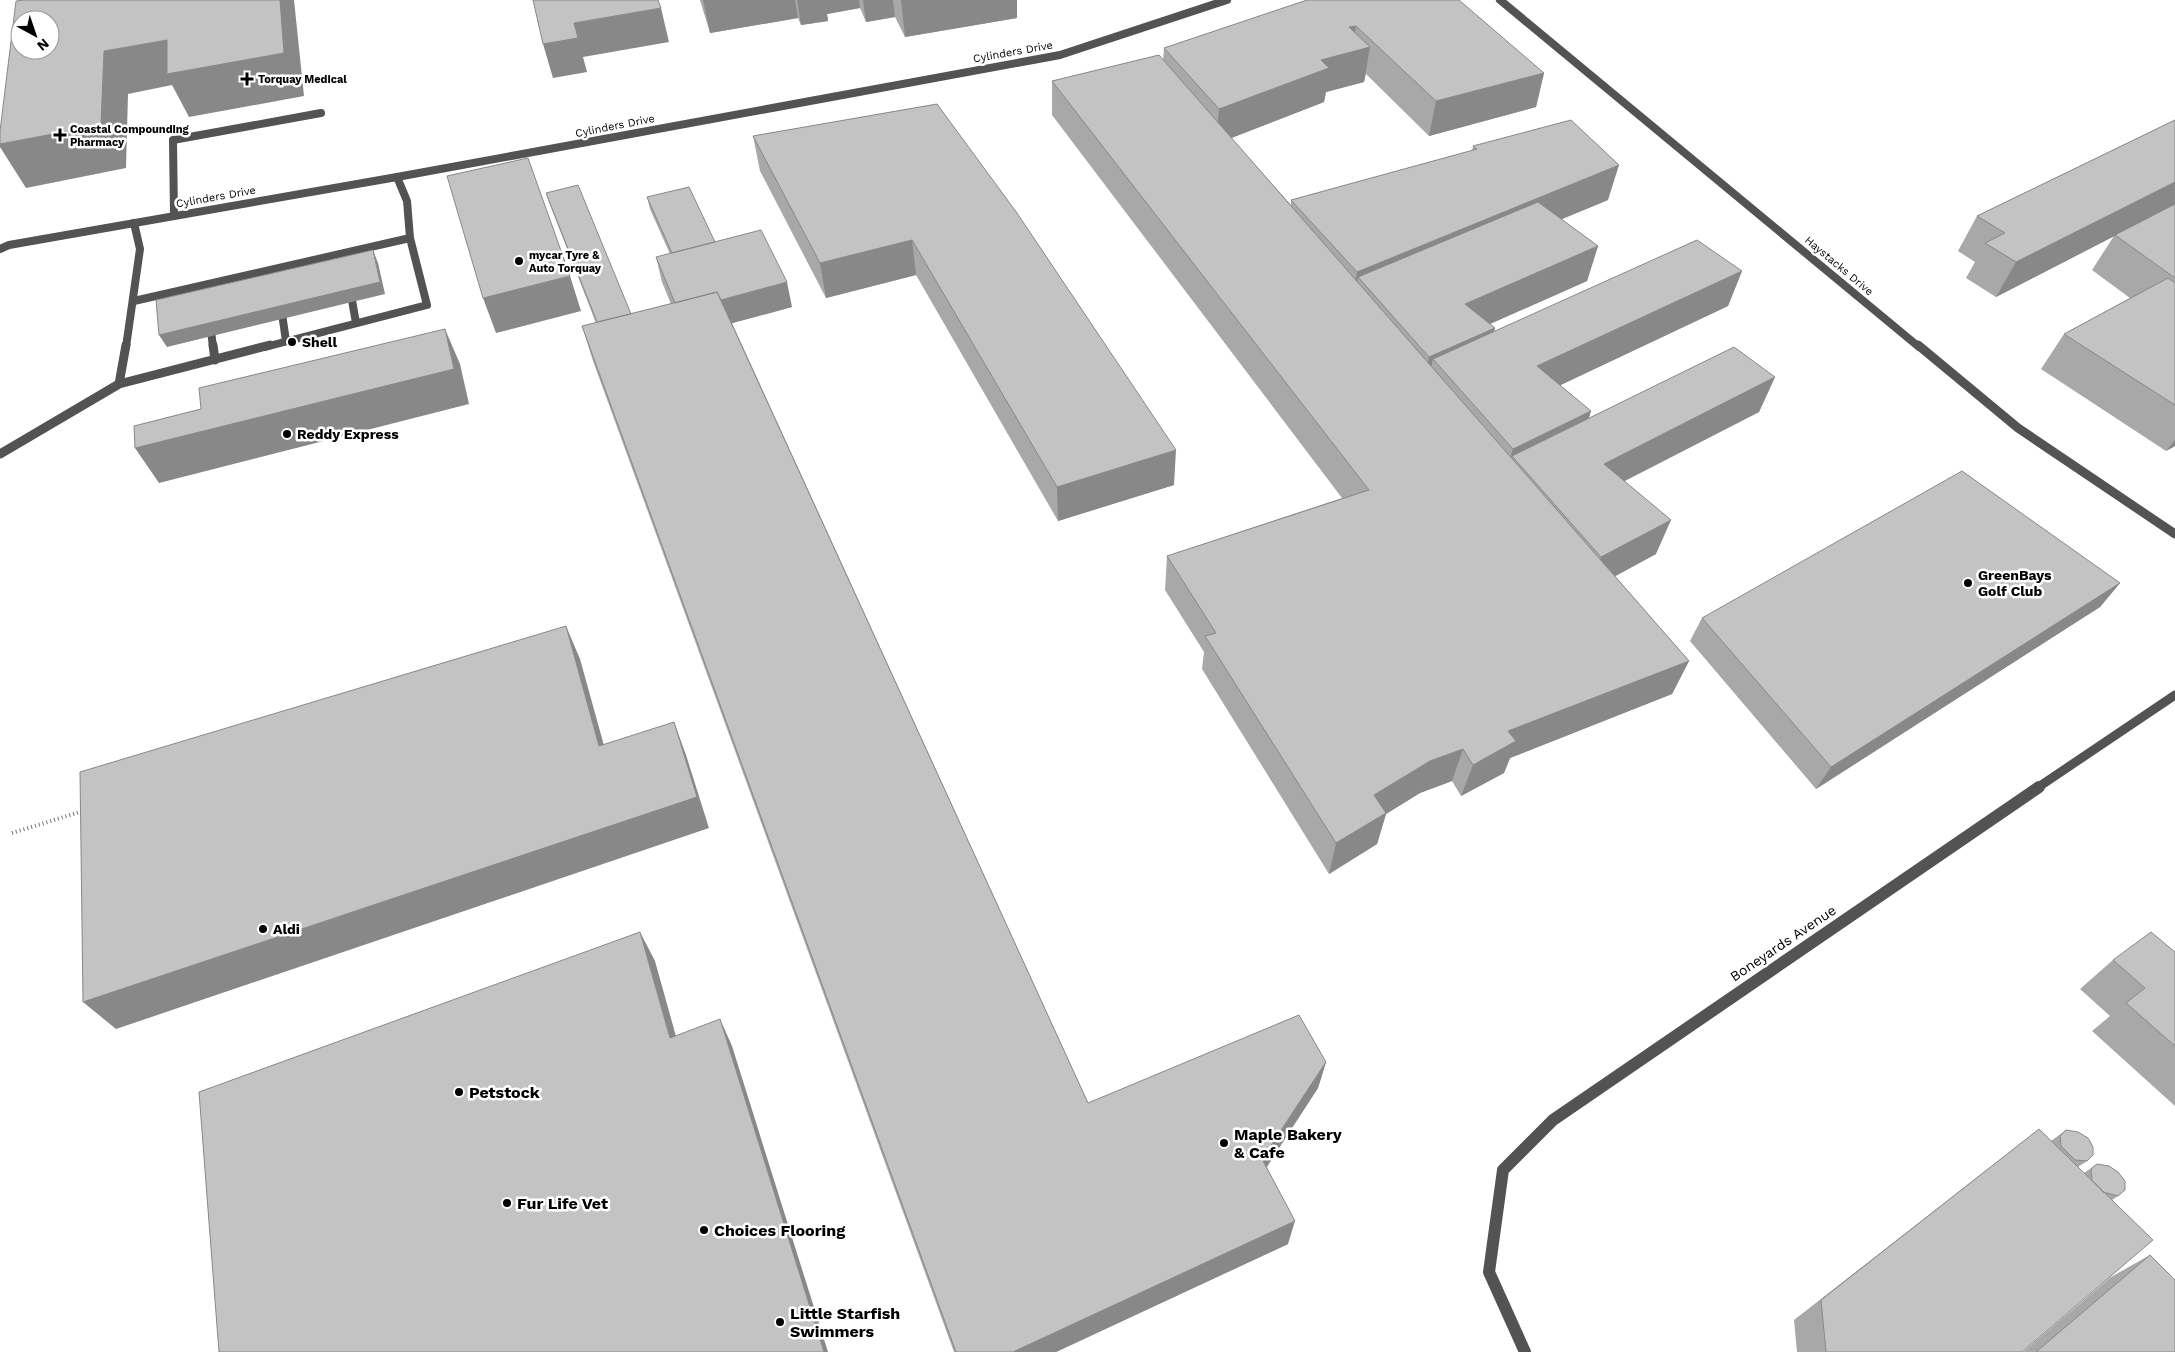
<svg xmlns="http://www.w3.org/2000/svg" width="2175" height="1352" viewBox="0 0 2175 1352" font-family="'Work Sans',sans-serif">
<style>
.lines{fill:none;stroke-linecap:round;stroke-linejoin:round}
.path{stroke:#757575;stroke-width:4;stroke-dasharray:1 3;stroke-linecap:butt}
.service-far1{stroke:#535353;stroke-width:8}
.service{stroke:#535353;stroke-width:9}
.minor-far2{stroke:#535353;stroke-width:8}
.minor-far1{stroke:#535353;stroke-width:9}
.minor{stroke:#535353;stroke-width:12}
.wall{fill:#a8a8a8}
.shaded-wall{fill:#888}
.building{fill:#c3c3c3;stroke:#888;fill-rule:evenodd}
.poi-dot{fill:#000;stroke:#fff;stroke-width:2}
.labels{text-anchor:middle;dominant-baseline:central;stroke-width:5;stroke-linejoin:round;paint-order:stroke}
.far-street-label{font-size:11px;fill:#000;stroke:#fff}
.far-poi-label{font-size:11px;font-weight:bold;fill:#000;stroke:#fff;text-anchor:start}
.poi-label{font-size:14px;font-weight:bold;fill:#000;stroke:#fff;text-anchor:start}
.street-label{font-size:14px;fill:#000;stroke:#fff}
.near-poi-label{font-size:16px;font-weight:bold;fill:#000;stroke:#fff;text-anchor:start}
</style>
<rect width="100%" height="100%" fill="#fff"/>
<g class="lines">
<!-- path -->
<path class="path" d="M12,833L83,811"/>
<!-- service-far1 -->
<path class="service-far1" d="M174,216L173,140L321,113
M350,289L356,323
M134,301L410,238
M281,307L286,341
M210,323L213,347
M126,347L140,249L134,223
M265,347L427,305L410,238L407,201L397,177"/>
<!-- service -->
<path class="service" d="M213,345L215,360
M119,384L270,345
M0,454L119,384L126,345"/>
<!-- minor-far2 -->
<path class="minor-far2" d="M1500,0L1919,347
M0,249L9,245L397,177L1060,55L1227,0"/>
<!-- minor-far1 -->
<path class="minor-far1" d="M1918,345L2018,428L2175,534
M2037,788L2175,695"/>
<!-- minor -->
<path class="minor" d="M1525,1352L1489,1272L1503,1170L1553,1120L2039,787"/>
</g>
<!-- wall -->
<path class="wall" d="M700,0H1017V18L905,37L895,17L866,22L860,8L827,14L828,21L801,25L798,18L710,33Z
M1307,0L1544,73L1536,107L1429,136L1366,74L1364,82L1326,92L1324,102L1231,138L1291,205V200L1472,151L1473,146L1608,200L1561,219L1598,246L1587,281L1490,324L1495,328L1494,331L1742,271L1728,306L1560,385L1591,411L1589,418L1775,377L1759,412L1625,481L1656,554L1615,576L1689,661L1672,694L1510,758L1504,773L1461,796L1452,781L1420,793L1386,814L1377,844L1329,874L1202,669L1204,652L1165,590L1167,556L1342,498L1052,115V81L1163,60L1164,48Z
M937,104L1174,485L1058,521L916,275L826,298L760,171L753,136Z
M2175,120V446L2166,451L2041,369L2064,334L2130,298L2092,270L2114,236L1996,297L1966,278L1975,262L1958,251L1977,216Z
M546,193L631,314L671,304L662,282L656,257L670,254L650,209L647,197L715,242L792,307L732,323L1088,1103L1326,1062L1318,1088L1267,1167L1288,1244L1056,1352H954L593,361L582,326L596,323L550,205Z
M2120,583L2100,607L1816,789L1690,641L1702,618Z
M2175,952V1106L2092,1031L2110,1016L2080,989L2113,960Z
M2039,1129L2051,1141L2066,1130L2087,1161L2078,1167L2084,1173L2097,1164L2118,1196L2112,1200L2022,1352H1797L1794,1320Z
M2150,1255L2175,1352H2023L2111,1277Z"/>
<!-- shaded-wall -->
<path class="shaded-wall" d="M280,0H294L304,96L189,117L172,85L128,94L126,168L26,188L0,147V144L104,51L167,40Z
M703,0H795L798,18L710,33Z
M797,0H859L860,8L827,14L828,21L801,25Z
M863,0H893L895,17L866,22Z
M901,0H1017V18L905,37Z
M661,8L669,42L583,57L587,72L553,78L543,44L574,23Z
M1356,26L1352,52L1370,47L1364,82L1326,92L1324,102L1216,144L1219,109L1321,60L1349,27Z
M1544,73L1536,107L1429,136L1436,101Z
M1619,165L1608,200L1375,297L1358,277L1353,306L1351,307L1357,272Z
M2175,182V205L1996,297L2016,262Z
M912,240L916,275L826,298L820,263Z
M1598,246L1587,281L1456,339L1465,304Z
M373,250L378,263L385,294L167,347L159,335Z
M1742,271L1728,306L1527,401L1537,366Z
M570,276L581,311L496,333L483,298Z
M787,282L792,307L685,336L679,311Z
M1495,328L1486,363L1433,359L1426,390L1421,392L1429,357Z
M445,329L460,364L469,404L159,483L135,448Z
M1775,377L1759,412L1591,498L1604,464Z
M1591,411L1579,446L1512,456L1503,483H1502L1513,449Z
M2175,440V446L2166,451Z
M1176,450L1174,485L1058,521L1057,487Z
M1671,520L1656,554L1588,591L1601,557Z
M2120,583L2100,607L1816,789L1831,767Z
M566,626L580,659L613,778L599,746Z
M1689,661L1672,694L1510,758L1504,773L1461,796L1473,765L1508,731Z
M674,722L686,755L709,828L116,1029L83,1002Z
M1463,749L1452,781L1420,793L1386,814L1377,844L1329,874L1336,843L1374,795L1430,761Z
M640,932L655,961L684,1065L670,1038Z
M720,1019L732,1046L828,1352H824Z
M1326,1062L1318,1088L1256,1183L1262,1159Z
M1295,1221L1288,1244L1056,1352H1013Z"/>
<!-- building -->
<path class="building" d="M24,0H280L284,53L167,74V40L104,51L101,125L0,144V131L16,1ZM20,20H50V50H20Z
M533,0H658L661,8L574,23L578,38L543,44Z
M1307,0H1459L1544,73L1436,101L1356,26L1349,27L1370,47L1321,60L1329,68L1219,109L1164,48Z
M1159,55L1689,661L1508,731L1516,741L1473,765L1463,749L1430,761L1374,795L1386,813L1336,843L1205,636L1216,633L1167,556L1369,490L1052,81Z
M937,104L1017,213L1176,450L1057,487L912,240L820,263L753,136Z
M1571,120L1619,165L1357,272L1291,200L1477,149L1473,146Z
M2175,120V182L2016,262L1985,243L2005,233L1977,216Z
M528,158L570,276L483,298L447,176Z
M578,185L631,314L597,322L546,193Z
M689,187L715,242L672,253L647,197Z
M1538,202L1598,246L1465,304L1495,328L1429,357L1358,277Z
M2175,204V278L2115,235Z
M761,230L787,282L721,300L717,292L675,303L656,257Z
M1697,240L1742,271L1537,366L1591,411L1513,449L1433,359Z
M373,250L380,282L159,335L156,300Z
M2168,278L2175,283V405L2064,334Z
M717,292L1088,1103L1299,1015L1326,1062L1262,1159L1295,1221L1013,1352H956L582,326Z
M445,329L454,369L135,448L134,426L201,409L199,388Z
M1734,347L1775,377L1604,464L1671,520L1601,557L1512,456Z
M1962,471L2120,583L1831,767L1702,618Z
M566,626L599,746L674,722L697,797L83,1002L80,772Z
M640,932L670,1038L720,1019L824,1352H219L199,1092Z
M2151,932L2175,952V1046L2126,1003L2145,988L2113,960Z
M2039,1129L2153,1240L2022,1352H1826L1821,1300Z
M2066,1130L2078,1132L2088,1138L2093,1147V1155L2087,1161L2075,1160L2061,1146L2060,1136Z
M2097,1164L2109,1166L2118,1172L2125,1181V1190L2118,1196L2103,1192L2092,1180L2091,1170L2093,1167Z
M2150,1255L2175,1280V1352H2036Z"/>
<!-- markers -->
<g class="poi-dot">
<path d="M244.5 71.5h5v5h5v5h-5v5h-5v-5h-5v-5h5z"/>
<path d="M57.5 127.5h5v5h5v5h-5v5h-5v-5h-5v-5h5z"/>
<circle cx="519" cy="261" r="5"/>
<circle cx="292" cy="342" r="5"/>
<circle cx="287" cy="434" r="5"/>
<circle cx="1968" cy="583" r="5"/>
<circle cx="263" cy="929" r="5"/>
<circle cx="459" cy="1092" r="5"/>
<circle cx="1224" cy="1143" r="5"/>
<circle cx="507" cy="1203" r="5"/>
<circle cx="704" cy="1230" r="5"/>
<circle cx="780" cy="1322" r="5"/>
</g>
<g class="labels">
<!-- far-street labels -->
<g class="far-street-label">
<text transform="translate(1013 52) rotate(-10)">Cylinders Drive</text>
<text transform="translate(615 126) rotate(-11)">Cylinders Drive</text>
<text transform="translate(216 197) rotate(-10)">Cylinders Drive</text>
<text transform="translate(1839 266) rotate(40)">Haystacks Drive</text>
</g>
<!-- far-poi labels -->
<g class="far-poi-label">
<text x="258" y="79">Torquay Medical</text>
<text x="70" y="129">Coastal Compounding<tspan x="70" dy="13">Pharmacy</tspan></text>
<text x="529" y="255">mycar Tyre &amp;<tspan x="529" dy="13">Auto Torquay</tspan></text>
</g>
<!-- poi labels -->
<g class="poi-label">
<text x="302" y="342">Shell</text>
<text x="297" y="434">Reddy Express</text>
<text x="1978" y="575">GreenBays<tspan x="1978" dy="16">Golf Club</tspan></text>
<text x="273" y="929">Aldi</text>
</g>
<!-- street labels -->
<g class="street-label">
<text transform="translate(1783 943) rotate(-34)">Boneyards Avenue</text>
</g>
<!-- near-poi labels -->
<g class="near-poi-label">
<text x="469" y="1092">Petstock</text>
<text x="1234" y="1134">Maple Bakery<tspan x="1234" dy="18">&amp; Cafe</tspan></text>
<text x="517" y="1203">Fur Life Vet</text>
<text x="714" y="1230">Choices Flooring</text>
<text x="790" y="1313">Little Starfish<tspan x="790" dy="18">Swimmers</tspan></text>
</g>
</g>
<!-- north arrow -->
<g transform="translate(35 35) rotate(140)"><circle r="24" fill="#ffffff" stroke="#999999"/>
<path d="M0-4L9 19L0 12L-9 19Z" fill="#000000"/>
<text y="-8" font-size="14" font-weight="bold" text-anchor="middle" fill="#000000">N</text>
</g>
</svg>
